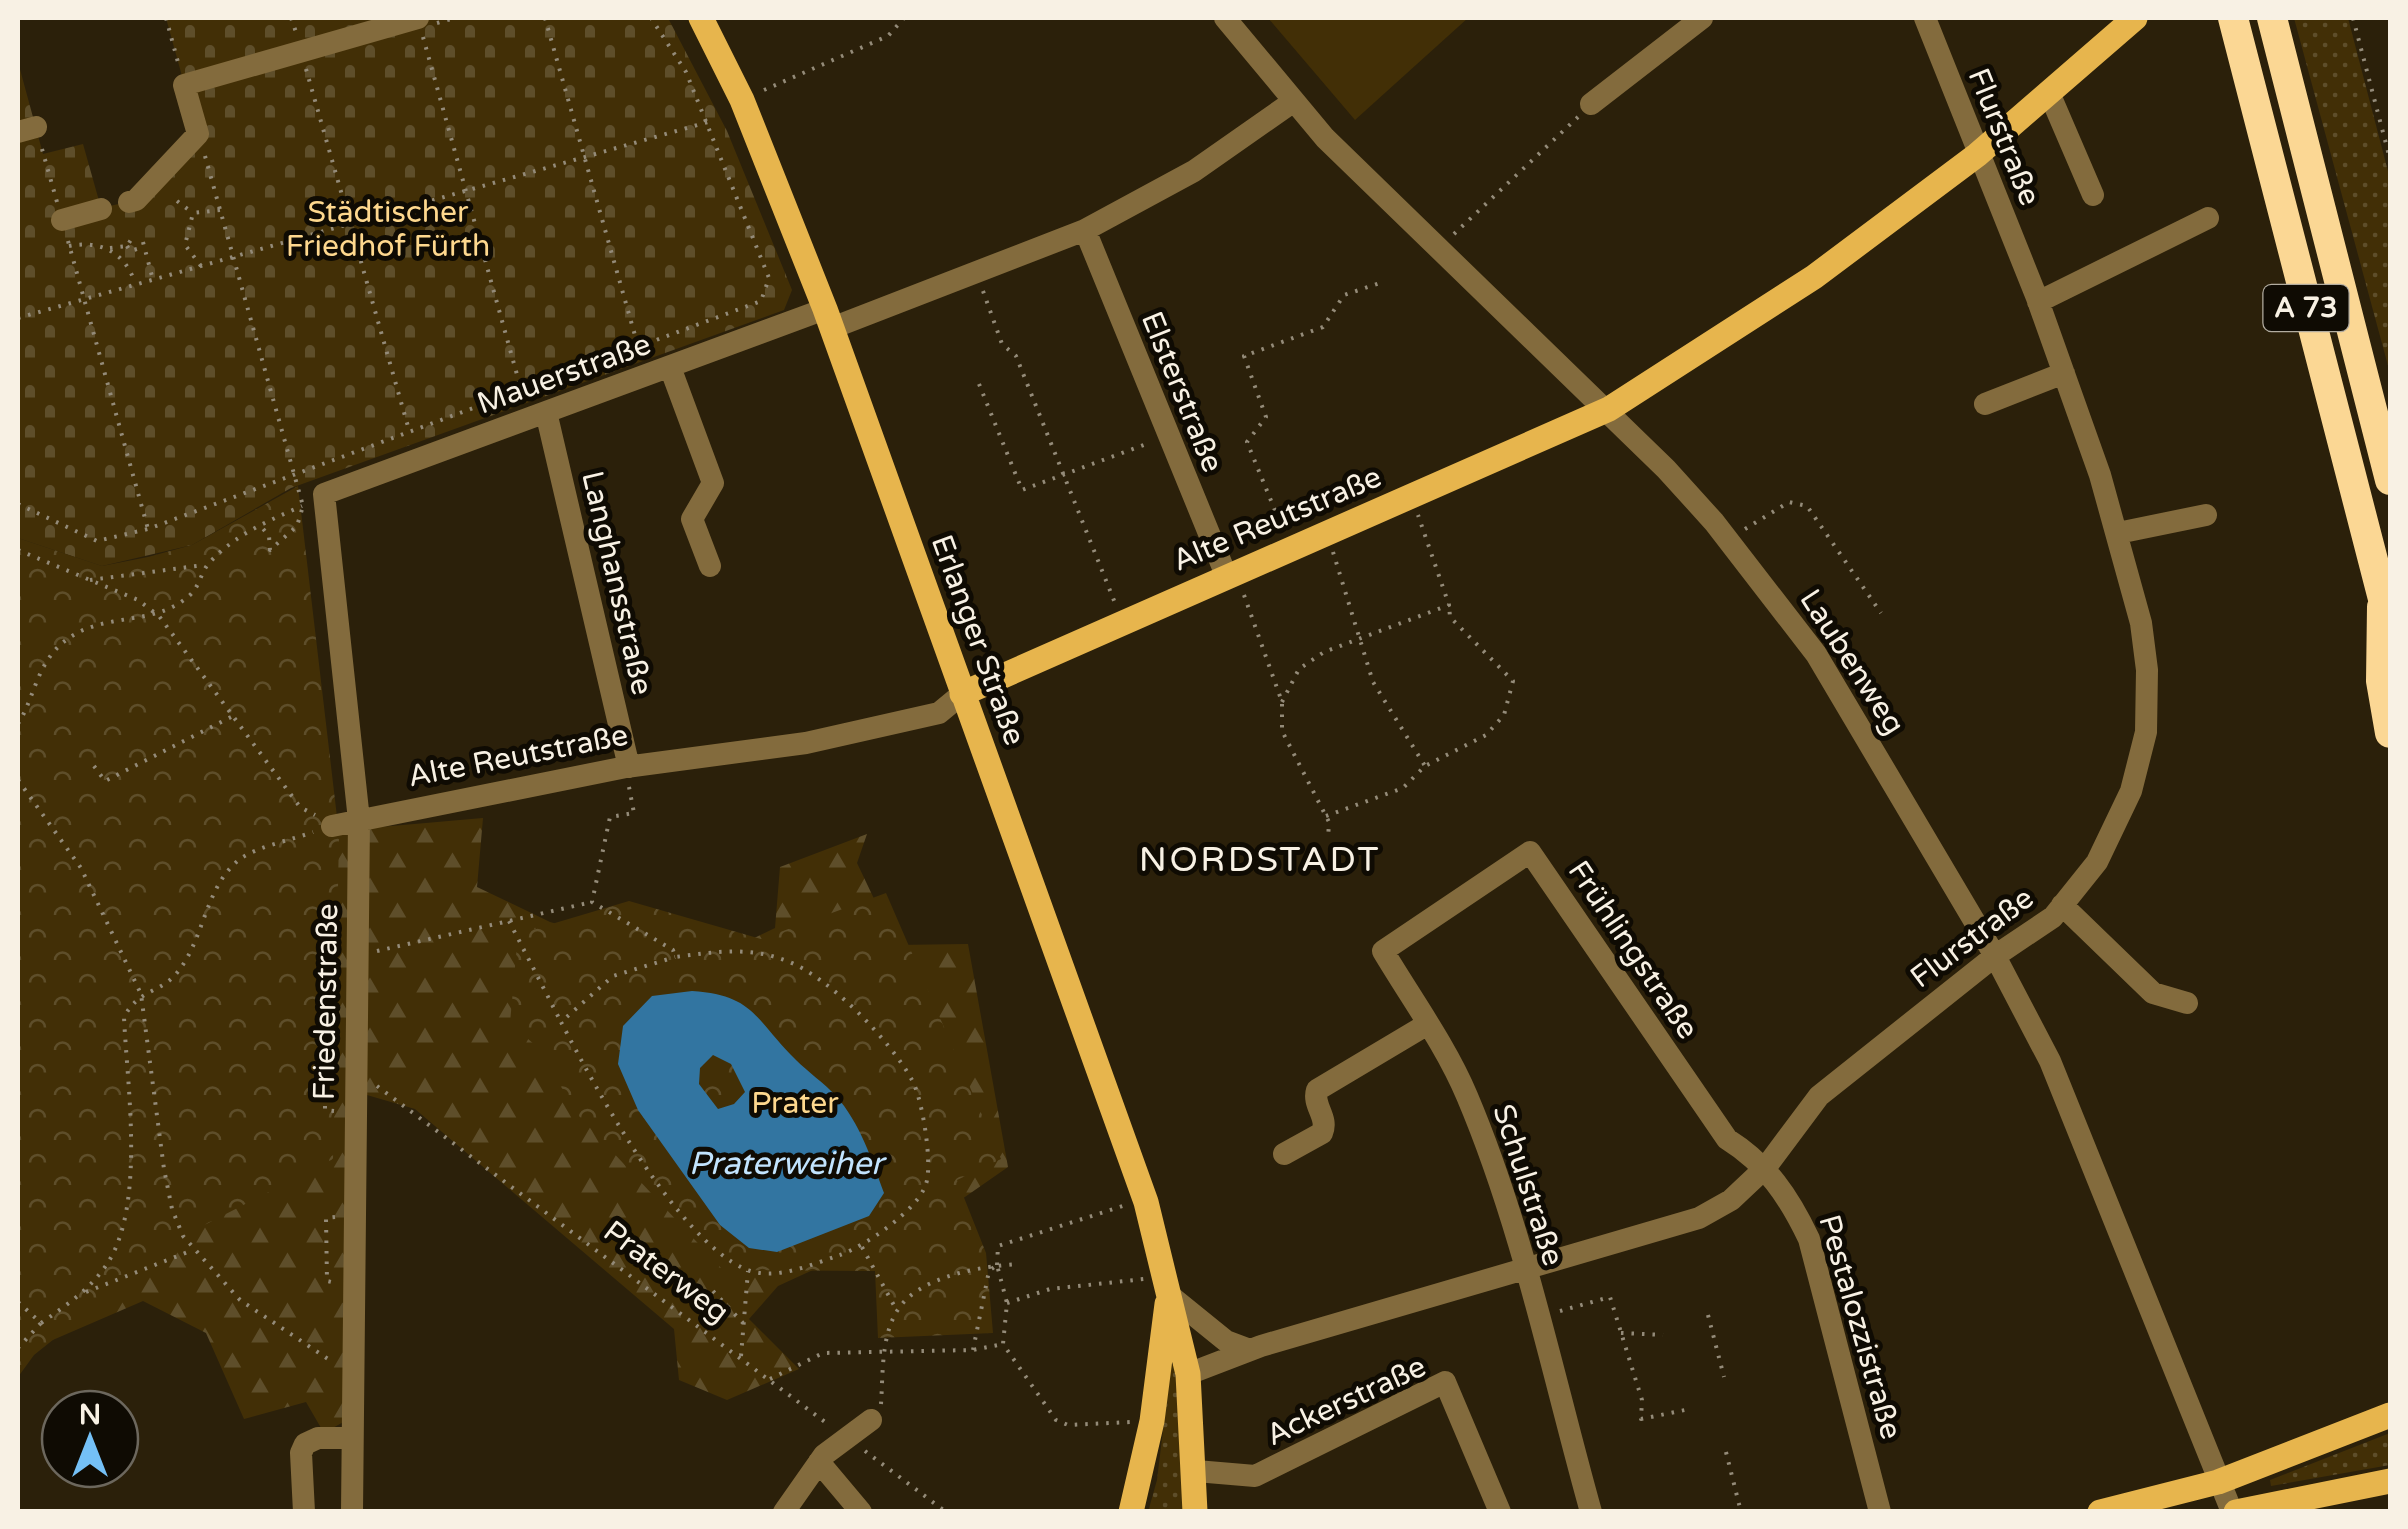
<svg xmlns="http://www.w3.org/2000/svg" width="2408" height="1529" viewBox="0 0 2408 1529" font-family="'Varela Round',sans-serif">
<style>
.grass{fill:url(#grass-dots)}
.forest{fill:url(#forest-firs)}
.cemetery{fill:url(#cemetery-stones)}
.park{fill:url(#park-crowns)}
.pitch{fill:#422f06}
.water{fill:#3275a1;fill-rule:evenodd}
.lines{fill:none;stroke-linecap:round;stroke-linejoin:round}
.path{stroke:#948b79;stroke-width:4;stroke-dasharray:2.5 8;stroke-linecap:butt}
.minor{stroke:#836b3d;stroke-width:22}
.major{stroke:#e7b54d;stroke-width:25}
.highway{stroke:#fbd794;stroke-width:30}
.labels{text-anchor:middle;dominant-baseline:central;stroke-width:10;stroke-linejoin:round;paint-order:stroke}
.shield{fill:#0f0b03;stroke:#b2aca0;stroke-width:2.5}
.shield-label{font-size:28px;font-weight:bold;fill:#f8f1e4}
.street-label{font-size:30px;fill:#f8f1e4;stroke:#0f0b03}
.park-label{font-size:30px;fill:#fed88e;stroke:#0f0b03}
.water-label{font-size:32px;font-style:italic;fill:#c2e4fe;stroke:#0f0b03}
.quarter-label{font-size:35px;letter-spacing:2.5px;fill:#f8f1e4;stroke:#0f0b03}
</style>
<defs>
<pattern id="grass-dots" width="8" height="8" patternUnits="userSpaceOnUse" patternTransform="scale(2.5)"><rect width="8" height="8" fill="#422f06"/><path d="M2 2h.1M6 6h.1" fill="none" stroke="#5e4e2a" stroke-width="1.8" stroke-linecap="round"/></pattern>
<pattern id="forest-firs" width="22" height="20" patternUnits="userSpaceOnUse" patternTransform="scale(2.5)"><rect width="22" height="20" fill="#422f06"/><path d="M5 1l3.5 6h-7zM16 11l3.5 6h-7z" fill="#5e4e2a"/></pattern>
<pattern id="cemetery-stones" width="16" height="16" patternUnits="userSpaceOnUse" patternTransform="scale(2.5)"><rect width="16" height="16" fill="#422f06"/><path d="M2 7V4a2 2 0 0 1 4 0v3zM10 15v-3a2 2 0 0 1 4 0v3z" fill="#5e4e2a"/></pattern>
<pattern id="park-crowns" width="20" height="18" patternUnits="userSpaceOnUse" patternTransform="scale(2.5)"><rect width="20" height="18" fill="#422f06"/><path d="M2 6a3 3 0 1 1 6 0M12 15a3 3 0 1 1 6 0" fill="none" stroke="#5e4e2a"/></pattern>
</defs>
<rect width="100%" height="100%" fill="#2b200a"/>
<!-- grass -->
<path class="grass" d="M2294,18H2348L2390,179V373Z
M1171,1365H1175L1185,1511L1148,1512L1157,1480Z
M2390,1433V1465L2271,1486L2270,1480Z"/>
<!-- forest -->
<path class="forest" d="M483,818L477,887L550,922L613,940L711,959L775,928L780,867L867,834L857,863L896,945L968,944L1008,1167L952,1206L778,1286L749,1319L799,1369L727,1400L679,1380L674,1329L415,1109L367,1095L352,1417L324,1433L306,1402L244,1419L206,1333L143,1301L18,1355V1192L323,832Z"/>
<!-- cemetery -->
<path class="cemetery" d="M166,18H668L727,131L792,290L784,310L291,488L192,545L102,566L18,538V62L43,154L83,144L101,208L136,200L198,134Z"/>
<!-- park -->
<path class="park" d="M298,486L339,834L333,1159L183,1236L34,1355L18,1377V538L102,566L148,557L192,545Z
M886,893L1001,1159L957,1180L986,1253L993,1333L878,1338L875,1271L723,1270L579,1116L536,1046L510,1023L518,934L629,901L761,939Z"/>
<!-- pitch -->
<path class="pitch" d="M1268,18H1468L1355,120Z"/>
<!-- water -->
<path class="water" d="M692,991C755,995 755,1020 796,1060C808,1072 824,1083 836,1096C860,1123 872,1160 884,1193L869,1216L777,1252L749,1248L720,1225L638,1110L618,1064L623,1026L652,996ZM713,1055L731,1064L745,1092L734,1104L718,1109L699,1084L700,1068Z"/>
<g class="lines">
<!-- path -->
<path class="path" d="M166,18L179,66
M291,18L296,32
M545,18L638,346
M2353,18L2390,159
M437,23L455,18
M423,37L521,389
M306,69L409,430
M764,90L888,36L904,18
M42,149L57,202
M205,156L303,506L297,526L270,550L269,536L259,524
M177,201L193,213
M1454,234L1578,117
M68,241L148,529
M143,242L153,280
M69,246C100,240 125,252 135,283
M127,246L130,251L144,247
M110,248L127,246L132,238
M201,266L185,245L193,213L220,210
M983,291L1002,344L1016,356L1115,603
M18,318L708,122
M979,384L1022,490L1149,443
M18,504L97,541L148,529L761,301L769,278L686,72L651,18
M1745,529L1789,502L1807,506L1881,613
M1283,530L1247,442L1266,417L1244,356L1323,327L1344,295L1380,283
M18,550L138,600L159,616L300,807L315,815
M1333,552L1373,682L1425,766
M90,580L204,565
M1244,595L1282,702V731L1329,822L1328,839
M1282,702L1299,669L1324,652L1449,605L1418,515
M18,724C33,700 36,670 57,648C96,608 152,630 190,595C200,586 201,571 210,562C236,534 268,521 302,506
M94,766L105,781L231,717
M18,780L81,868L141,994L164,1169L172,1209L183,1236L240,1300L331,1361
M629,787L634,813L610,817L592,902L673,950L675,957C714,952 749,946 787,961C829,977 890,1040 912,1080C922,1097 933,1164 926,1184C918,1210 865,1246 840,1255C812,1264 775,1282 745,1269C676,1238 596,1089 561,1022L613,976L675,957
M1326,816L1403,788L1425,766L1486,735L1504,715L1513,681L1450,617L1449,605
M338,907L328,909L327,967L338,969
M509,921L561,1022
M377,951L592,902
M377,1086L829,1425
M334,1111L325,1110V1059L336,1058
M335,1217L326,1218L327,1281L336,1283
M862,1247L896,1309
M997,1265L998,1246L1126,1205
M713,1291L743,1323
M86,1292L193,1250
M18,1302L41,1323L18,1348
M1007,1303L1050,1289L1144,1279
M1560,1311L1610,1297L1642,1400L1641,1419L1685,1410
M1708,1315L1724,1377
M41,1323C67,1305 92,1288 109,1261C145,1201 127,1085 124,1017C139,989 160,993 176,974C205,940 204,887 240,859C258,846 292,840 313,832
M1621,1333L1663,1335
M973,1350L989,1271L997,1265L1007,1303L1003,1344L1056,1420L1068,1425L1132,1422
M741,1356L748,1271
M770,1379L823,1353L973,1350L1003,1344
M881,1404C883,1375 881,1337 897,1311C918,1276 982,1266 1019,1264
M865,1451L946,1512
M1726,1452L1741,1512"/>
<!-- minor -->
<path class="minor" d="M1225,18L1325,138L1666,469L1714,522L1816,654L1995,956L2050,1061L2232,1512
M2050,95L2093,195
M1591,104L1702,18
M18,132L36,127
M129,202L136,200L198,134L184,85L418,18
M62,220L101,209
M1085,230L1226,575
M2038,302L2208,218
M832,328L1085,230L1194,171L1294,101
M670,367L713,483L692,519L710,566
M1985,404L2064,373
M546,412L629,767
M2118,533L2206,515
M332,826L626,767L806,743L939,713L962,694
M2062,905L2153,993L2187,1003
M1284,1154L1322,1133C1329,1117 1312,1106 1317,1090L1426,1025
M1168,1294L1226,1341L1250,1350
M1188,1374L1261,1346L1699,1218L1731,1200L1766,1167L1819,1096L1995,956L2053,917L2097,862L2131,791L2146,732L2147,670L2141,623L2100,475L2037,298L1925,18
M819,1462L861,1512
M1196,1471L1255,1476L1445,1382L1500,1512
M304,1512L301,1453L305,1444L318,1438H352
M352,1512L359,820L324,494L825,309
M784,1512L824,1455L871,1420
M1591,1512C1552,1373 1523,1228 1467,1096C1446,1046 1411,998 1383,951L1530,852L1727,1139C1767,1164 1789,1197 1809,1239L1880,1512"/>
<!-- major -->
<path class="major" d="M701,18L742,100L825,309L1146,1202L1188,1374L1195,1512
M962,694L1609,409L1814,277L1977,155L2135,18
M1131,1512L1152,1421L1167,1304
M2100,1512L2218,1482L2390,1415
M2236,1512L2390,1481"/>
<!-- highway -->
<path class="highway" d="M2233,18L2390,626
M2272,18L2390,480
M2382,607L2381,681L2390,733"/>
</g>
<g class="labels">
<!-- shield labels -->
<rect class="shield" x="2263.5" y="285" width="85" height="46" rx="8"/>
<g class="shield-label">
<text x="2306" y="308">A 73</text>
</g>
<!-- street labels -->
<g class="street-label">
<text transform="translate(2004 137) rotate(68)">Flurstraße</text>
<text transform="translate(564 374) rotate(-20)">Mauerstraße</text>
<text transform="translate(1182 392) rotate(68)">Elsterstraße</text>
<text transform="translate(1277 519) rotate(-23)">Alte Reutstraße</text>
<text transform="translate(617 583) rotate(77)">Langhansstraße</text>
<text transform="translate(978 640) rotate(70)">Erlanger Straße</text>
<text transform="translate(1852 662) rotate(57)">Laubenweg</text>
<text transform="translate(518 756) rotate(-11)">Alte Reutstraße</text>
<text transform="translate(1972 938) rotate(-37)">Flurstraße</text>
<text transform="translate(1633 950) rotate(56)">Frühlingstraße</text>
<text transform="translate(326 1002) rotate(-89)">Friedenstraße</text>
<text transform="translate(1528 1185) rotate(72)">Schulstraße</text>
<text transform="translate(666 1272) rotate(37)">Praterweg</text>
<text transform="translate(1860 1327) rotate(74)">Pestalozzistraße</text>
<text transform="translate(1346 1401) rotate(-25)">Ackerstraße</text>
</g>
<!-- park labels -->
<g class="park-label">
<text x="388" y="212">Städtischer<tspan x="388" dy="34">Friedhof Fürth</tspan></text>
<text x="795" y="1103">Prater</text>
</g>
<!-- water labels -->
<g class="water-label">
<text x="786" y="1164">Praterweiher</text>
</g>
<!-- quarter labels -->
<g class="quarter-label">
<text x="1260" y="860">NORDSTADT</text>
</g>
</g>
<!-- border -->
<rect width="2408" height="1529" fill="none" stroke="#f8f1e4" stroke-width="40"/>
<!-- north arrow -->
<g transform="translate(90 1439)"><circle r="48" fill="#0f0b03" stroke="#6c675d" stroke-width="2.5"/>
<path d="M0-8L18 38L0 25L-18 38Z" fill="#74c0f6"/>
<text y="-15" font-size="28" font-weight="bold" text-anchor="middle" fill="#f8f1e4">N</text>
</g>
</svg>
